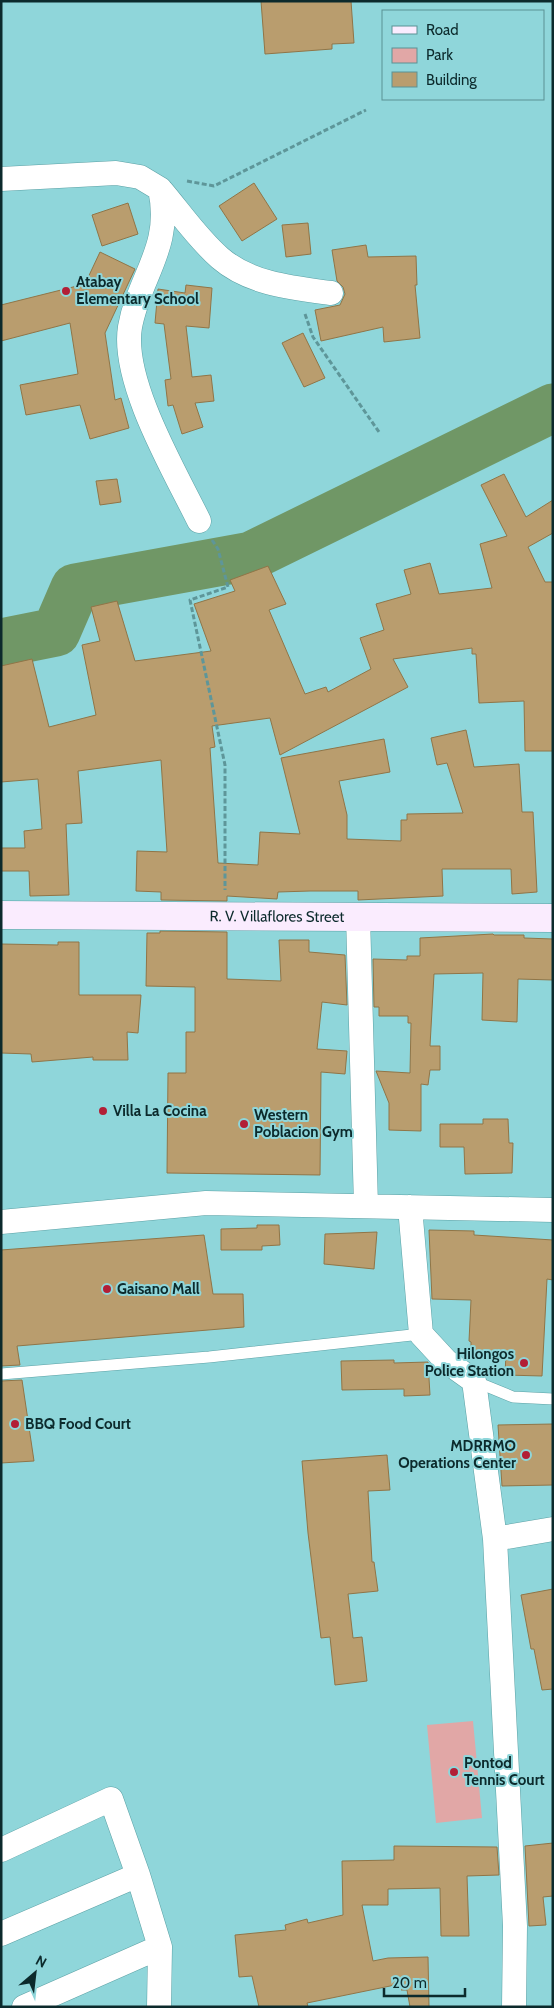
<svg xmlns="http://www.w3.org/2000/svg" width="554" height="2008" viewBox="0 0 554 2008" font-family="Cabin,sans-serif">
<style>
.park{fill:#e1a7a6}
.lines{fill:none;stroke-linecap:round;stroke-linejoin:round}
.river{stroke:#709766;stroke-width:49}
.building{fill:#b99d6e;stroke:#907547}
.service-casing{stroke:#5ba1a5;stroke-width:12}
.minor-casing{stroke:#5ba1a5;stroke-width:25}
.secondary-casing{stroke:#5ba1a5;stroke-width:29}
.path{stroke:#5e9699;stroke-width:3;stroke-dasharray:5 2.5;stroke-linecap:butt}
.service{stroke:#fff;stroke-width:11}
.minor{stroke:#fff;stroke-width:24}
.secondary{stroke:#faecfe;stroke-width:28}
.poi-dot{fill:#b21f36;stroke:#8fd6da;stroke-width:2}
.labels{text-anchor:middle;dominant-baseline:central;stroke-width:4;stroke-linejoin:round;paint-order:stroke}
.poi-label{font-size:15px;font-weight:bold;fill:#0c2a2c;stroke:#8fd6da;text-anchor:start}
.street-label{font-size:15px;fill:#0c2a2c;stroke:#8fd6da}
</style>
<rect width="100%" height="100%" fill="#8fd6da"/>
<!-- park -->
<path class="park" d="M473,1721L482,1818L436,1823L427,1725Z"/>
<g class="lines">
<!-- river -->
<path class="river" d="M1,643L56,632L75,588L251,556L553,408"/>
</g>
<!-- building -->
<path class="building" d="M261,1H351L354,43L332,44V49L265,54Z
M254,183L277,219L242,241L219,206Z
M128,203L138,234L102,246L92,215Z
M308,223L311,254L286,257L282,225Z
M366,245L368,257L416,256L417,285H415L420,338L384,342L383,327L321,341L315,310L340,305L345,294L343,287L337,281L332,250Z
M100,252L135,269L105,333L115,400L121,398L129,428L90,439L80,405L26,415L20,385L78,374L70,323L1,341V305L85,284Z
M186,285L212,288L209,328L186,326L192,377L211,375L214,401L195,403L203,427L182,434L173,405L168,406L165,380L171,379L164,324L155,323L158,289L185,293Z
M303,333L325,378L304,387L282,343Z
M504,474L526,517L553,500V533L528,547L545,582H553V751H525L524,701L479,703L476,654H472V648L393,659L408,687L280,755L270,718L212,726L215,747L210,748L218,863L258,865L260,832L300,834L281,758L384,739L390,772L339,781L347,815V839L401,841V820H407V814L463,813L447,763L437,765L431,738L466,730L474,767L519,764L522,812H533L537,892L512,894L511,869H442L443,896L358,900V891H310L278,892L277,899L227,896V901L161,900V892L136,891L137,851L167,852L161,760L78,771L82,823L66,824L69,895L30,896L29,871H1V848H25L24,831L42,829L38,779L1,782V666L32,659L49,727L96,715L82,645L100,641L91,607L117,601L135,661L211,651L194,604L235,591L230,580L268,566L286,604L269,610L305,694L326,687L328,692L371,669L360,638L384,630L376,604L411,594L404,570L430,563L439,594L492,588L480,544L507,536L481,485Z
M117,479L121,502L100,505L96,481Z
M160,931L227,932V979L281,981L279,940H309V952L345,955L347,1005L322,1002L317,1049L347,1051L345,1074L321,1072L320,1175L167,1173L168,1073H186V1032H195V987L146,986L147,933H160Z
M493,934L494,935H524V938L553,939V980L518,979L517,1022L482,1020L483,973L434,974L430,1046H440V1070H430L428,1085L421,1084V1131L389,1130V1103L376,1071L410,1073L411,1023H408V1016H379V1007H374L373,959L407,960V956H420V938Z
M58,942H79V995H141L138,1033L127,1032L128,1060H93V1057L32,1062L31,1054L1,1053V944L58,945Z
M483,1119H508L509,1143H513L512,1173L465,1174L464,1147H440V1124H483Z
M257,1225H279L280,1245L262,1246V1250H221V1229L257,1228Z
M429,1230L474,1231V1235L553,1240V1280L547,1279L542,1376L505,1375L506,1353L471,1350V1342L469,1341L471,1300L432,1299Z
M377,1232L374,1269L324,1264L325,1234Z
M204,1235L213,1294H243L244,1327L17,1346L20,1365L1,1366V1250Z
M394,1360V1363L428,1362L430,1395L404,1396V1389L342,1390L341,1361Z
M22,1380L34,1461L1,1463V1381Z
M553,1424V1485L502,1486L498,1425Z
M387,1455L390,1490L368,1491L372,1562H374L378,1591L348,1594L353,1638L362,1637L367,1681L335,1685L330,1637L321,1638L308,1533L302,1461Z
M553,1589V1689L542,1690L534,1649H531L521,1595Z
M553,1843V1896L543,1897L546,1925L529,1926L525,1846Z
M394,1846L497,1847L499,1875L467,1876L469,1936H441L440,1888L388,1889V1905H362L373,1961L388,1958L428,1957L429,2007H410L407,1990H401L400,1984L307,2003L308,2007H259L252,1976L239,1977L235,1935L286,1930L285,1925L307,1919L308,1923L343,1915L342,1861L394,1860Z"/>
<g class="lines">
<defs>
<path id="service" d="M1,1374L209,1357L421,1334
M474,1381L513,1397L553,1399"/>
<path id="minor" d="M1,179L116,173L140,177L160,189C173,247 139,276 130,327C121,381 175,472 199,521
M160,189C179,211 197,238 220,258C250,284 293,288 331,293
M358,916L366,1206
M410,1207L421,1334L446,1361L474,1381L495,1539L515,1926L514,2007
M1,1222L206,1203L553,1210
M495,1539L553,1529
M1,1850L111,1799L138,1875L160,1947L159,2007
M1,1934L138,1875
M24,2007L160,1947"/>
<g id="secondary">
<path id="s1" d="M1,915L553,918"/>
</g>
</defs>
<!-- service casing -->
<use href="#service" class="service-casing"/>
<!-- minor casing -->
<use href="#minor" class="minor-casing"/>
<!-- secondary casing -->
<use href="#secondary" class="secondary-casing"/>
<!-- path -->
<path class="path" d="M187,181L214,186L366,110
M305,314L313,337L379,432
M212,540L218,549L228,587L190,600L225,765V890"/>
<!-- service -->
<use href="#service" class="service"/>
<!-- minor -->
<use href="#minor" class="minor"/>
<!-- secondary -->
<use href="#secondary" class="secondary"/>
</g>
<!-- markers -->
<g class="poi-dot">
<circle cx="66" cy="291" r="5"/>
<circle cx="103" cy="1111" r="5"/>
<circle cx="244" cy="1124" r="5"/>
<circle cx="107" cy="1289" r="5"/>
<circle cx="524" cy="1363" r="5"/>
<circle cx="15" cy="1424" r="5"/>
<circle cx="526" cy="1455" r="5"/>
<circle cx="454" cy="1772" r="5"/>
</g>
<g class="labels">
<!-- poi labels -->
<g class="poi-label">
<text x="76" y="282">Atabay<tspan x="76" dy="17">Elementary School</tspan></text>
<text x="113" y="1111">Villa La Cocina</text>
<text x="254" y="1115">Western<tspan x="254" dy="17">Poblacion Gym</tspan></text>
<text x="117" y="1289">Gaisano Mall</text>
<text x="514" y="1354" text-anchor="end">Hilongos<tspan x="514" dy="17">Police Station</tspan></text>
<text x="25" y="1424">BBQ Food Court</text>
<text x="516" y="1446" text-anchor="end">MDRRMO<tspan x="516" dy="17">Operations Center</tspan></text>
<text x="464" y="1763">Pontod<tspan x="464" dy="17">Tennis Court</tspan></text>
</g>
<!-- street labels -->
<g class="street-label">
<text stroke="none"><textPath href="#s1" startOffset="276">R. V. Villaflores Street</textPath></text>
</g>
</g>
<!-- border -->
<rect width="554" height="2008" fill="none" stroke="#0c2a2c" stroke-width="5"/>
<!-- legend -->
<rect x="382" y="10" width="162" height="90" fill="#8fd6da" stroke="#5b9194"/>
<rect x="392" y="26" width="25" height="8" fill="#faecfe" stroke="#5b9194"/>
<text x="426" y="35" font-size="15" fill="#0c2a2c">Road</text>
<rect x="392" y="48" width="25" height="15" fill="#e1a7a6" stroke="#5b9194"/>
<text x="426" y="60" font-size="15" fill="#0c2a2c">Park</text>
<rect x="392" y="72" width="25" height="15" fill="#b99d6e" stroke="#5b9194"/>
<text x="426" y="85" font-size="15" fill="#0c2a2c">Building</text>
<!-- north arrow -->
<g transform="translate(35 1973) rotate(28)" stroke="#8fd6da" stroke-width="4" paint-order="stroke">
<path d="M0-4L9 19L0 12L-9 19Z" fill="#0c2a2c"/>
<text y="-8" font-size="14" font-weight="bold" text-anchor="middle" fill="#0c2a2c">N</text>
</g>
<!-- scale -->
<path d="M384 1988v8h81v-8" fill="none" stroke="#0c2a2c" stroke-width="2.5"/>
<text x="392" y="1988" font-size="15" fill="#0c2a2c" stroke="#8fd6da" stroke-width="4" paint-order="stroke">20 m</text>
</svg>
